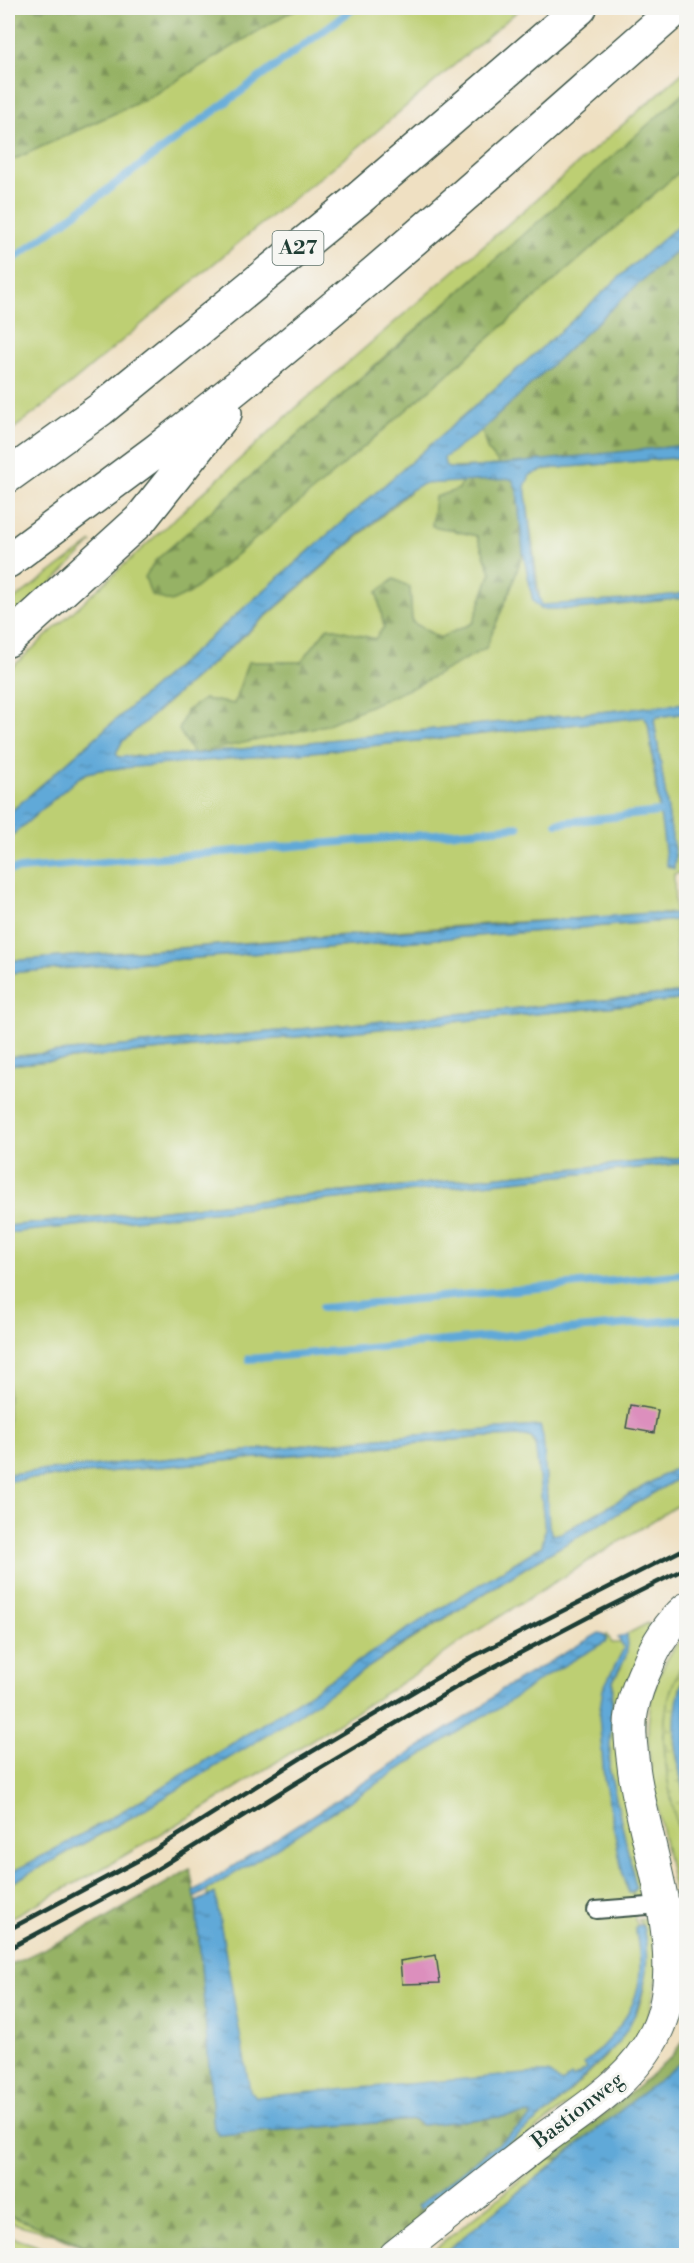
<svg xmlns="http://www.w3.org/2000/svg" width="694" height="2263" viewBox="0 0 694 2263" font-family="'Libre Bodoni',serif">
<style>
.green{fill:#bdcf73;stroke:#6e8654;stroke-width:1.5}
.forest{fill:url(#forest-firs);stroke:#5a784c;stroke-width:1.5}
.wetland{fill:url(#wetland-marsh);stroke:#6e8654;stroke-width:1.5}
.water{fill:url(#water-ripples);stroke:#407386;stroke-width:1.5}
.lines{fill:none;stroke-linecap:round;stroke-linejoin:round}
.stream{stroke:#61a9d8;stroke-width:8}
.building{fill:#dc8fbd}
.lane-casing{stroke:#3e5549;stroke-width:20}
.street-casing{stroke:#3e5549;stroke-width:34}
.highway-casing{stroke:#3e5549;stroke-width:36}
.lane{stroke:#fff;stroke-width:16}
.street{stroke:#fff;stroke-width:32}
.highway{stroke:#fff;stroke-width:33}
.rail{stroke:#1f3d34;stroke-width:4.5}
.labels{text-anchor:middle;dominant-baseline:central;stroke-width:6;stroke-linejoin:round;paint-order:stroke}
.shield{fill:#f6f6f2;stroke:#60746d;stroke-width:1.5}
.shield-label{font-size:20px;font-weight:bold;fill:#1f3d34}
.street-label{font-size:21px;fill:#1f3d34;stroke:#f6f6f2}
</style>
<defs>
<pattern id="forest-firs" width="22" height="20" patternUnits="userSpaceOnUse" patternTransform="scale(1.5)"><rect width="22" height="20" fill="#96b265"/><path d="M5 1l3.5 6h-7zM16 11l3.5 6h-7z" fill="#7a9254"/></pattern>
<pattern id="wetland-marsh" width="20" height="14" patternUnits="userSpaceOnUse" patternTransform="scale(1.5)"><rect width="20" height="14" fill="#bdcf73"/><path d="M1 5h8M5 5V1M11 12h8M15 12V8" fill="none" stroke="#99a95f"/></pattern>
<pattern id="water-ripples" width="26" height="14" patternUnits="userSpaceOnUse" patternTransform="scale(1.5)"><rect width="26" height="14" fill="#61a9d8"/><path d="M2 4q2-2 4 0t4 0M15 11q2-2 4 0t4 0" fill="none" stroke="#4f8bb0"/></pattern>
</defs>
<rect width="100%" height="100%" fill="#f6f6f2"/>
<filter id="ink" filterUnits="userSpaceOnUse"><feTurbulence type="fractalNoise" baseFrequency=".0167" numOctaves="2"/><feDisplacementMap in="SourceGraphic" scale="12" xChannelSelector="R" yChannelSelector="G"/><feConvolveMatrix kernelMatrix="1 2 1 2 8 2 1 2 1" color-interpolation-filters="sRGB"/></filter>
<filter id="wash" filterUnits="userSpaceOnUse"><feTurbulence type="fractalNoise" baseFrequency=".008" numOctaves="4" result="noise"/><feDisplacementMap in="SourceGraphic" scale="24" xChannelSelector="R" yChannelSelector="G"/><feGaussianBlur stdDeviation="1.35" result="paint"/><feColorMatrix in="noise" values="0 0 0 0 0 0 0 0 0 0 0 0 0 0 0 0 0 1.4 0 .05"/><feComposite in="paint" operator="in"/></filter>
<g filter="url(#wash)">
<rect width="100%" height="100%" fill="#efe0c2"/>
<!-- green -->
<path class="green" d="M303,8H521L356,149L255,229L49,402L8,433V162L148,98L291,11Z
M686,70V91L679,99L360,378L288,444L319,486L686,166V219L626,271L562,330L8,814V671L299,405Z
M482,430L487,449L501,466L448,468L445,465L444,458Z
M686,457V703L193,754L117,757L116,754L122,742L414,488L422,484L462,481L459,489L432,525L477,536L491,572L473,623L440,638L412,622L410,588L377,592L384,627L375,639L328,627L301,662H248L234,704L204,699L186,711L418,685L510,591L523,552L533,601L541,609L525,486L530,475L546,469Z
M92,542L8,628V604Z
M686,713V872L674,874L676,949L686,1049V1157L8,1226V1065L678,1000L679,996L677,993L8,1057V973L667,921L674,913L499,923L8,961V839L78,778L87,773L110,768L322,751L644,717L648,723L659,812L674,868L675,856L654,720L657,717Z
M686,1163V1462L562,1533L552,1535L549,1526L543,1437L540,1426L391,1437L8,1474V1232Z
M526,1436L532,1438L537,1452L545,1530L542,1546C497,1574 451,1601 407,1630C276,1715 147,1803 8,1874V1481L485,1437Z
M686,1474V1500L475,1632L420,1671L193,1815L98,1871L8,1919V1885L139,1813L536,1561Z
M648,1623L651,1630L643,1644L647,1886L634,1901L633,1892L636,1887L609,1768L613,1681L621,1668L627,1634Z
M686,1632V1659L683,1663L664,1734L668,1781L686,1867V1963C686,1945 681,1927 678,1909C671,1874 664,1840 657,1805C644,1737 639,1688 686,1632Z
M607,1634L612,1643H625L624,1656L610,1684L607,1768L632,1892L635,1920L638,1925L643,1966L637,2003L608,2052L565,2088L235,2112L207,1890L536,1677Z
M653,1917L660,1967L647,2023L622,2060L428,2217L417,2206L421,2208L550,2111L609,2053L638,2010L641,2000L645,1982L646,1950L643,1926L638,1919Z
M561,2158L441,2255L426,2256L546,2160Z
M8,2215L53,2232L104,2255H99L53,2234L8,2222Z
M8,2236L65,2255H8Z"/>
<!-- forest -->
<path class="forest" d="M8,8H303L291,11L148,98L8,162Z
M686,91V166L319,486L190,593L171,602L151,595L145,577L155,561Z
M686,242V445L501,466L487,449L482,430L638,284Z
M512,479L517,490L523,552L510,591L486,648L418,685L326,725L193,754L179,730L186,711L204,699L234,704L248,662H301L328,627L375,639L384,627L377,592L394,579L410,587L412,622L439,638L473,623L491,572L477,536L432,526L435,497L459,489L462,481Z
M190,1869L196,1902L214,2129L219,2135L414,2120L422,2125L530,2114L531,2118L418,2206L428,2217L379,2255H104L53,2232L8,2215V1966L100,1922Z
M686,2038V2058L675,2068L561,2158L546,2160L639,2086L671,2057Z"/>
<!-- wetland -->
<path class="wetland" d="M686,1659V1672L680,1688L674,1742L686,1806V1867C673,1801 644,1720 686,1659Z"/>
<!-- water -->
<path class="water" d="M686,219V242L638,284L482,430L444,458L445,465L448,468L458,469L686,445V457L546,469L530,475L525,486L537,592L542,605L626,600L686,593V598L577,609H541L533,601L523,551L517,490L512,479L422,484L406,493L122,742L116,753L118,757L193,754L686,703V713L657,717L654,720L675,856L674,869L667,866L648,723L644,717L322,751L100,770L87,773L78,778L8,839V814L562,330L626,271Z
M650,913L666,915L674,913L676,916L674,920L667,921L8,973V961Z
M677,993L679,995L678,1000L8,1065V1057Z
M686,1157V1163L8,1233V1226Z
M540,1426L543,1437L549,1526L552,1535L562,1533L686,1462V1474L536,1561L408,1641L267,1735L139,1813L8,1885V1874C147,1803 276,1715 406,1630C451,1601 497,1574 542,1546L545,1530L535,1443L532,1438L526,1436L485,1437L8,1481V1474L391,1437Z
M599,1633L603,1634L607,1638L605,1642L546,1676L495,1711L481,1717L294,1837L195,1898L194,1891L482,1707L501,1690Z
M627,1634L628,1645L626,1656L613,1681L609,1768L636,1887L633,1892L629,1893L624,1881L604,1779L599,1715L603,1689L624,1648L618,1638Z
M686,1672V1806C677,1756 666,1722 686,1672Z
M215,1893L250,2091L255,2097L537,2073H548L562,2083L571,2076L573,2078L587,2069L584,2064C613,2037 641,2008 640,1965C640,1952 637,1939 635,1927L640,1925L643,1926C652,1966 644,2006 621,2039L550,2111L421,2209L417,2206L531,2118L530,2114L422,2125L414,2120L219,2135L214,2129L196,1902Z
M686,2058V2255H441Z"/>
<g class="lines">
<!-- stream -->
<path class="stream" d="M8,263L354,8
M557,823L659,812
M8,870L518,827
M322,1308L686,1274
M249,1359L686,1319"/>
</g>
<g id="blocks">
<!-- building -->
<path class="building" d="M630,1405L658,1410L654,1433L626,1428Z
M436,1955L440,1983L402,1984L400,1961Z"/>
</g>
</g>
<g filter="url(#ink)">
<use href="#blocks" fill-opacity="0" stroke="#3e5549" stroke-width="1.5"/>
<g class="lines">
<defs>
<path id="lane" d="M596,1910L661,1905"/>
<path id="street" d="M395,2256C441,2219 488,2182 534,2146C578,2112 631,2084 656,2032C692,1958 645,1849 634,1770C632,1751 628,1730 632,1711C635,1694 641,1679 648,1664C656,1644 670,1623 686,1609"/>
<path id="highway" d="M8,476L101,409L356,201L580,8
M8,561C57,524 107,488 156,451C337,312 506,158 677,8
M8,640L140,520L225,413"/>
</defs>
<!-- lane casing -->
<use href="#lane" class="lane-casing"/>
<!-- street casing -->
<use href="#street" class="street-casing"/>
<!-- highway casing -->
<use href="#highway" class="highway-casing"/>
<!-- lane -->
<use href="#lane" class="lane"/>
<!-- street -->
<use href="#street" class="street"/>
<!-- highway -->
<use href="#highway" class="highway"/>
<!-- rail -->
<path class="rail" d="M8,1930L137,1861L301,1758L472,1657L686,1548
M8,1949L151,1873L294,1784L465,1682L600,1611L686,1568"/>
</g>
</g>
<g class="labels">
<!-- shield labels -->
<rect class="shield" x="272.5" y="231" width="51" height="34" rx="4.5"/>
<g class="shield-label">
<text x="298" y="248">A27</text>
</g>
<!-- street labels -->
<g class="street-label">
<text transform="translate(578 2111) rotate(-38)">Bastionweg</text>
</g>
</g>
<!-- margin -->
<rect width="694" height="2263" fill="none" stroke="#f6f6f2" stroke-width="30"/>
</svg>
